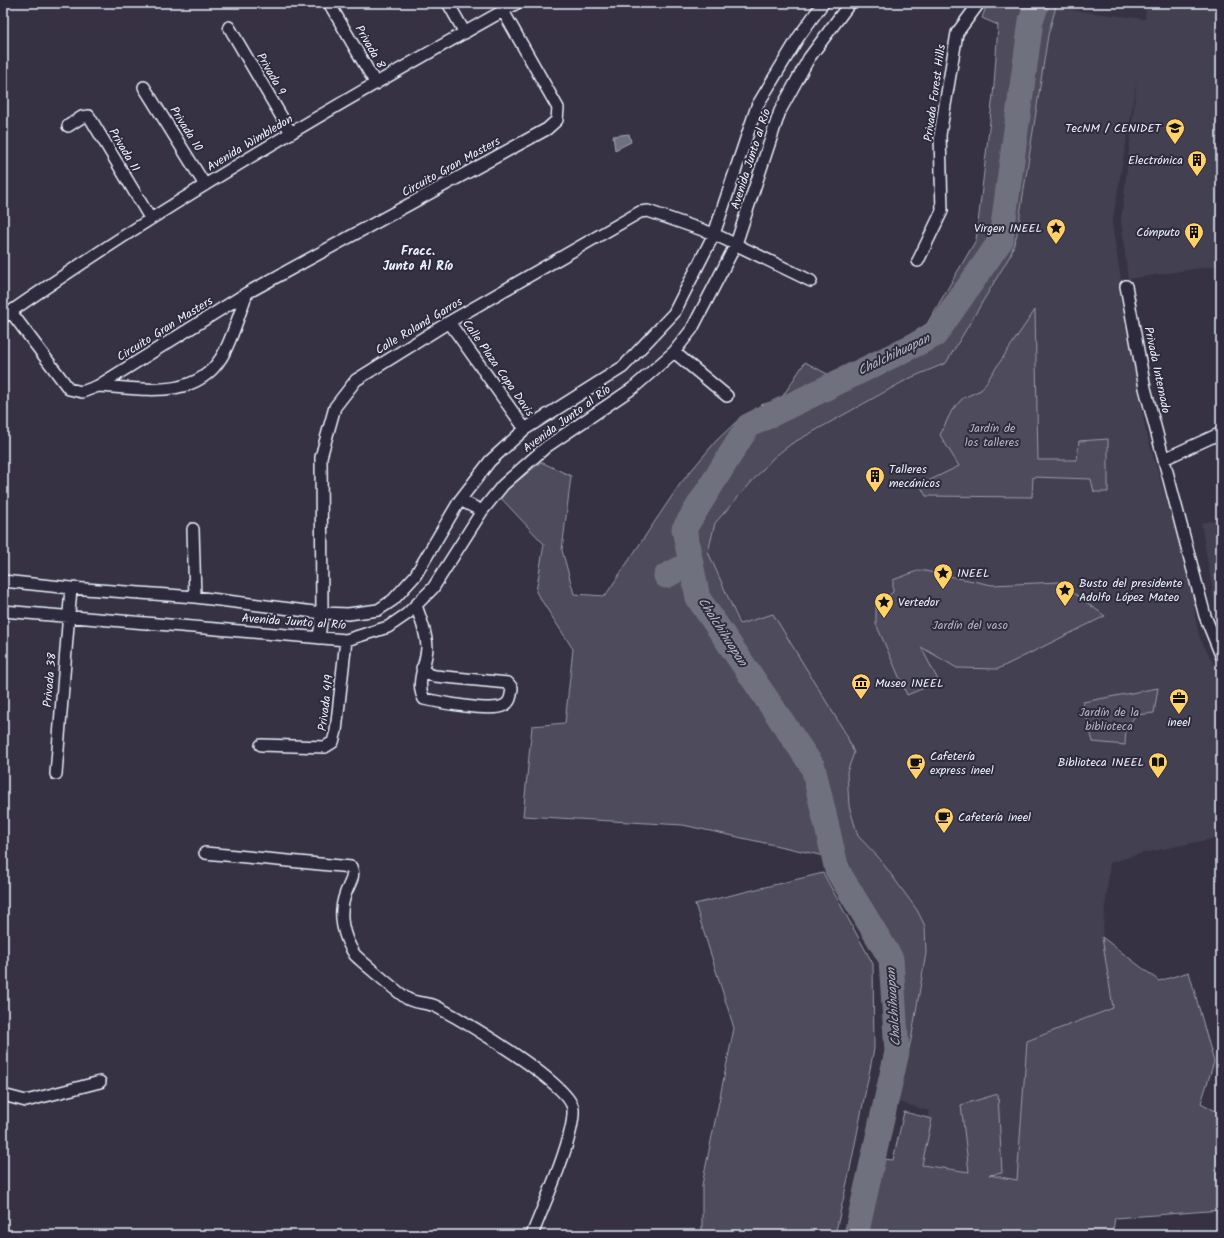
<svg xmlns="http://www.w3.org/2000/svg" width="1224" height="1238" viewBox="0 0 1224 1238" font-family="Kalam,sans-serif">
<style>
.built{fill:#433f51}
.green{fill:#4d4b5c;stroke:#9a9eaa}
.water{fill:#70717f;stroke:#a0a4af}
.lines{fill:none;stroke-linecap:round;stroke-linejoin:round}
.river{stroke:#70717f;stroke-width:25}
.minor-casing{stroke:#e8f1f8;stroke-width:14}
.minor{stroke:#2f2a3d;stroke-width:11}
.labels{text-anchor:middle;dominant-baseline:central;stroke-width:4;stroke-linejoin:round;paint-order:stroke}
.street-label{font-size:12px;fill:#e8f1f8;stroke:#2f2a3d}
.poi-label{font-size:12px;fill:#e8f1f8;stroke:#2f2a3d;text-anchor:start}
.park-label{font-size:12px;fill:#b2b7c1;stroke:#2f2a3d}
.neighbourhood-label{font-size:13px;font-weight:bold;fill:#e8f1f8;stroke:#2f2a3d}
.water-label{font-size:13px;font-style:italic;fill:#b2b7c2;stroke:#2f2a3d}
</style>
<rect width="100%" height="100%" fill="#363244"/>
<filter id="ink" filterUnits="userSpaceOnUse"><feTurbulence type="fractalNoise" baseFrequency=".025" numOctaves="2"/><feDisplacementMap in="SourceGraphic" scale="8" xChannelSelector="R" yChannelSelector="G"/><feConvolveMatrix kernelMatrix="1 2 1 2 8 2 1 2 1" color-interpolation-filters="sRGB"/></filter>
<g filter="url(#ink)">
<!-- built -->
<path class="built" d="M1146,3H1221V265L1128,279L1121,221L1137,80L1112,224L1145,428L1193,590L1195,618L1200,638L1217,670L1221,685V837L1139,854L1110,863L1102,937L1113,1008L1027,1041L1017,1180L914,1164L929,1111L898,1102L912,1035L926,953L925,926L917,910L879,858L858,836L849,806L847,772L854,753L741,624L708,552L715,523L773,458L791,444L908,379L946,363L1011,254L1017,234L1048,35L1054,8L1145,19Z
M1221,519V618L1216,611L1201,523Z"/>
<!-- green -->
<path class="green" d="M990,3H1057L1048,35L1017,234L1011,254L946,363L908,379L791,444L773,458L715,523L708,552L740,624L773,614L846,734L854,753L847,772L849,806L858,836L879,858L917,910L925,926L926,953L912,1035L884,1159L893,1160L904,1112L932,1119L922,1165L969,1172L961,1105L998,1094L1002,1173L989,1175L1017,1180L1027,1041L1113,1008L1102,937L1159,981L1189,972L1214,1062L1201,1103L1221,1114V1210L1115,1218L1112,1235H853L882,1104L890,980L886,942L879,921L855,881L847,861L683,825L523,816L532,726L565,723L573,649L536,592L544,544L499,496L541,462L571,476L562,550L574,594L605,596L680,484L716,441L737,421L761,405L781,399L805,362L831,376L866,362L927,324L976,240L994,86L998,25L982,18L986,7Z
M1035,310L1038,460H1077L1079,441L1108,439V492H1094L1091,479L1033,477L1032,497L926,496L920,485L959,466L940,435L952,410L963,398L981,390Z
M920,570L992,585L1059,582L1105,616L998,669L957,668L921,647L939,682L907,695L876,624V606L893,592V580Z
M1158,688L1154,713L1136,715L1126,728L1125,745L1093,742L1083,702Z
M823,873L873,964L874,1049L849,1174L835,1235H702V1185L734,1028L695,904Z"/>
<!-- water -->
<path class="water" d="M629,134L631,142L615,150L613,136Z"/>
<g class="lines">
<!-- river -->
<path class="river" d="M666,576L691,563
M856,1235L897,1052L891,959L837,870L813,767L698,598L684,529L748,426L935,335L1001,240L1031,21L1037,3"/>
<defs>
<path id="minor" d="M329,3L376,84
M448,3L465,33
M229,27L291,133
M144,87L205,185
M68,126L82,117L89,116L150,218
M918,261L942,211L940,135L957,33L979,3
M1126,286L1145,388L1205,616L1221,655
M11,312L69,389L82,392L98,386L247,293L547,129L557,120L558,108L503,11
M3,317C168,202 342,101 517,3
M449,322L525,429
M674,352L727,396
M98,386C141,388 194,401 221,358C231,343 240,311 247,293
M1164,459L1221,433
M460,500L482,511
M193,529L195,597
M3,581L71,588L195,597L322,613L348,614L378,610L393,600L415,576L460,500L490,461L525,429L623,367L674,313L714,234L757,106L798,38L823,3
M416,605C420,618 427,633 427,648C426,665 415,683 424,699C438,702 494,713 505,705C511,701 511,695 512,688L508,683L435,676L428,674L422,668
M3,611L346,640L388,627L407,614L433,588L482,511L503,485L546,447L633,388L674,352L692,329L736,244L780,111L809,58L850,3
M319,638L322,613L321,457L335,407L356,380L449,322L640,212L648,211L714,234L811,281
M261,745L325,747L333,742L336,731L346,640
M56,774L71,588
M205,853L351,867C356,877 348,885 345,895C338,915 343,937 355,955C359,959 403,997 408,999C417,1004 429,1002 437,1007C462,1020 571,1084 573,1109C575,1137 543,1206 532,1235
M3,1095L26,1101L100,1082"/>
</defs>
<!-- minor casing -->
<use href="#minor" class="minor-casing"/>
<!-- minor -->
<use href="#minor" class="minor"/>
</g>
</g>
<!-- icons -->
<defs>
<symbol id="university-pin" viewBox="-11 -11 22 30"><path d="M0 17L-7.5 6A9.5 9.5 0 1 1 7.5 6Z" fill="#ffd166" stroke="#2f2a3d"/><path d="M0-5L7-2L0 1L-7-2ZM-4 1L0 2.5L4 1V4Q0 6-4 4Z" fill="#111"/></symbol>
<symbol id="building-pin" viewBox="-11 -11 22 30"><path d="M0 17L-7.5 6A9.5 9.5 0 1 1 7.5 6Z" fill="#ffd166" stroke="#2f2a3d"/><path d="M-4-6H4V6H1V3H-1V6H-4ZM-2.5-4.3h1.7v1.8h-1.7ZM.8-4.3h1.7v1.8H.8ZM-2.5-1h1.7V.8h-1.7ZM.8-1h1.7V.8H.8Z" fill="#111"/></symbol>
<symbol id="sight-pin" viewBox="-11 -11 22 30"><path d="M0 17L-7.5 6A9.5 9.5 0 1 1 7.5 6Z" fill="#ffd166" stroke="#2f2a3d"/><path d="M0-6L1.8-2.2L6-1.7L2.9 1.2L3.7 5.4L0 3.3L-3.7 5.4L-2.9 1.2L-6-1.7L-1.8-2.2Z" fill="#111"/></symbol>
<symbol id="museum-pin" viewBox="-11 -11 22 30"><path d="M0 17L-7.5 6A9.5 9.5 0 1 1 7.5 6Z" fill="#ffd166" stroke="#2f2a3d"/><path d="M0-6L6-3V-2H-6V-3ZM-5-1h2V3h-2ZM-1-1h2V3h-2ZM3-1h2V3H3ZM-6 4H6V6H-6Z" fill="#111"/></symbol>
<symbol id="office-pin" viewBox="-11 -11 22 30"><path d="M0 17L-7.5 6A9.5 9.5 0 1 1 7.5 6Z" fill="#ffd166" stroke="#2f2a3d"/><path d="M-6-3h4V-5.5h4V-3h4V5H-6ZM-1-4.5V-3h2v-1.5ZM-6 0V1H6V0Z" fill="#111"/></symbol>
<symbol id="library-pin" viewBox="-11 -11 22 30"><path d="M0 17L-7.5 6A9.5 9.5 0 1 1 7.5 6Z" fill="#ffd166" stroke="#2f2a3d"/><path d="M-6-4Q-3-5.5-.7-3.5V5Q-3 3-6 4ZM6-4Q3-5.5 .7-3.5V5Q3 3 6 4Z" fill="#111"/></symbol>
<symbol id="cafe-pin" viewBox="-11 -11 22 30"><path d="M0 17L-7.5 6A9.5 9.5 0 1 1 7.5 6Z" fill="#ffd166" stroke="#2f2a3d"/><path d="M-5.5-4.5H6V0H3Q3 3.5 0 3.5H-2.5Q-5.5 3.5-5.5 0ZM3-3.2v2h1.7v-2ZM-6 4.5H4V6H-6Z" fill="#111"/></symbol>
</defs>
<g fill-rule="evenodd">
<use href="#university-pin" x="1164" y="117" width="22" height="30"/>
<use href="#building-pin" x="1186" y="149" width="22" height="30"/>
<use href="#sight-pin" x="1045" y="217" width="22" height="30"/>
<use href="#building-pin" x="1183" y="221" width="22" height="30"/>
<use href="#building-pin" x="864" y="465" width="22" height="30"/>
<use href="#sight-pin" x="932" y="562" width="22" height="30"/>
<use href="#sight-pin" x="1054" y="579" width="22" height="30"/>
<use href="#sight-pin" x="873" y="591" width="22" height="30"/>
<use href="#museum-pin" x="850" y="672" width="22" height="30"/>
<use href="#office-pin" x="1168" y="687" width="22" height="30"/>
<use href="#library-pin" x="1147" y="751" width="22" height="30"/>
<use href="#cafe-pin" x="905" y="752" width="22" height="30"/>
<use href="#cafe-pin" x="933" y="806" width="22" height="30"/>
</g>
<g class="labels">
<!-- street labels -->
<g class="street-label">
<text transform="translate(370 47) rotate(60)">Privada 8</text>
<text transform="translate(271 74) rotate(60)">Privada 9</text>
<text transform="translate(935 93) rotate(-82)">Privada Forest Hills</text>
<text transform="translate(186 129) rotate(58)">Privada 10</text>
<text transform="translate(250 143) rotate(-31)">Avenida Wimbledon</text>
<text transform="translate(124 150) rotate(59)">Privada 11</text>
<text transform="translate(751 159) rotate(-72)">Avenida Junto al Río</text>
<text transform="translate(451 167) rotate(-29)">Circuito Gran Masters</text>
<text transform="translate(419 326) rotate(-31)">Calle Roland Garros</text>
<text transform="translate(165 329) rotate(-32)">Circuito Gran Masters</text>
<text transform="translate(498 368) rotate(55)">Calle Plaza Copa Davis</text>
<text transform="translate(1157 370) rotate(78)">Privada Internado</text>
<text transform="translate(567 419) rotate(-36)">Avenida Junto al Río</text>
<text transform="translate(294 622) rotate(4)">Avenida Junto al Río</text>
<text transform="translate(50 680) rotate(-85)">Privada 38</text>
<text transform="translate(326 703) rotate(-83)">Privada 419</text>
</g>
<!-- poi labels -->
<g class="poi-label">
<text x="1161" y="128" text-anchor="end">TecNM / CENIDET</text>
<text x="1183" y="160" text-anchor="end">Electrónica</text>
<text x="1042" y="228" text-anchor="end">Virgen INEEL</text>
<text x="1180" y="232" text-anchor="end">Cómputo</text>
<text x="889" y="469">Talleres<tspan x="889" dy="14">mecánicos</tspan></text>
<text x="957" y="573">INEEL</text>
<text x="1079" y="583">Busto del presidente<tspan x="1079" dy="14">Adolfo López Mateo</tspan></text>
<text x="898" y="602">Vertedor</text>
<text x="875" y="683">Museo INEEL</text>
<text x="1179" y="722" text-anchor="middle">ineel</text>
<text x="930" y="756">Cafetería<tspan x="930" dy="14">express ineel</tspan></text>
<text x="1144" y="762" text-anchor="end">Biblioteca INEEL</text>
<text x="958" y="817">Cafetería ineel</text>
</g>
<!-- park labels -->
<g class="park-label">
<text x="992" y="428">Jardín de<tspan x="992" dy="14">los talleres</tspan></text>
<text x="970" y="625">Jardín del vaso</text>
<text x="1109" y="712">Jardín de la<tspan x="1109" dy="14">biblioteca</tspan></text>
</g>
<!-- neighbourhood labels -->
<g class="neighbourhood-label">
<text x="418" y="251">Fracc.<tspan x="418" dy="15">Junto Al Río</tspan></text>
</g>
<!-- water labels -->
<g class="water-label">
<text transform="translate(894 355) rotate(-26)">Chalchihuapan</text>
<text transform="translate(722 632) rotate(57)">Chalchihuapan</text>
<text transform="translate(894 1007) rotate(-94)">Chalchihuapan</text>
</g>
</g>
<!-- margin -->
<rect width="1224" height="1238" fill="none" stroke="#2f2a3d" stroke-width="16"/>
<rect x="8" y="8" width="1208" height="1222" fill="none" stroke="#e8f1f8" stroke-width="1.5" filter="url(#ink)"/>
</svg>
